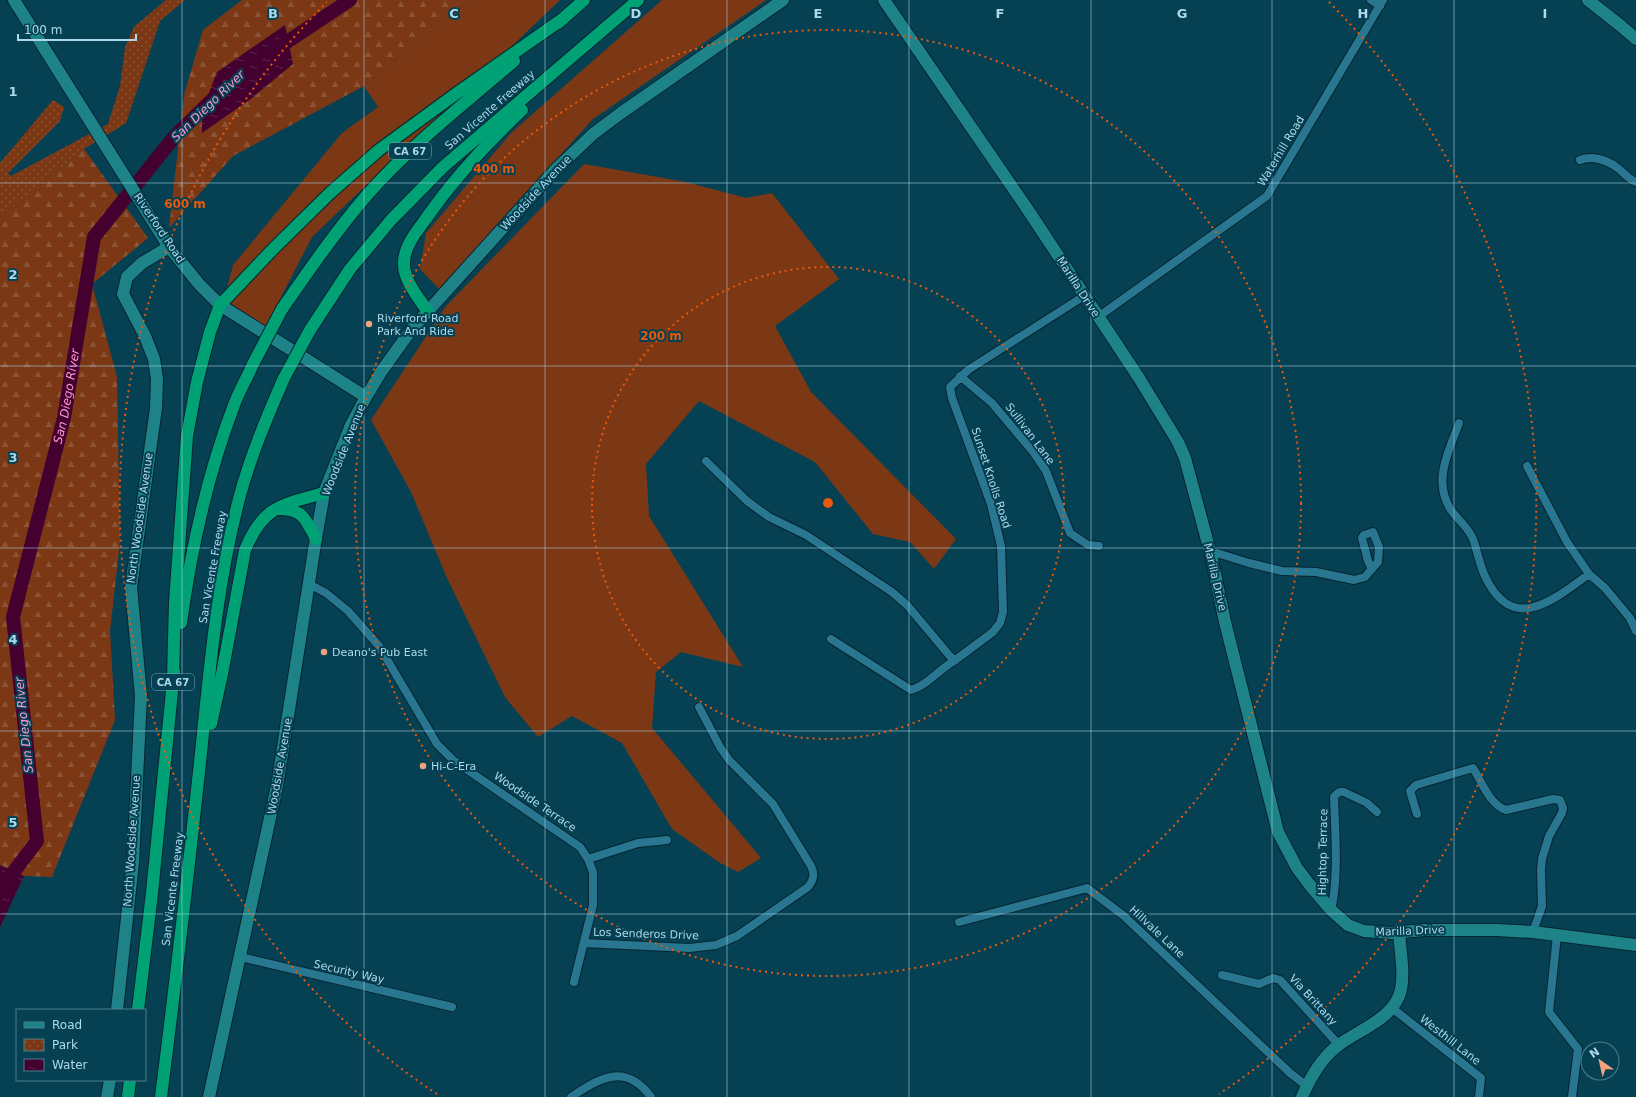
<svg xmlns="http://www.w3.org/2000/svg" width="1636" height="1097" viewBox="0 0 1636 1097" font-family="'DejaVu Sans',sans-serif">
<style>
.grass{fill:#7c3815}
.forest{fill:url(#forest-firs)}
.park{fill:url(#park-dots)}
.water{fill:url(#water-ripples)}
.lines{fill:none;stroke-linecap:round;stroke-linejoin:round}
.river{stroke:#44002f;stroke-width:14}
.street-casing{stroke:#052530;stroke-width:10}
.secondary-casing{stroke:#052530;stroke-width:14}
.highway-casing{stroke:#052530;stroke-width:14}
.street{stroke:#297690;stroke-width:8}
.secondary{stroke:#1d8388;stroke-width:12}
.highway{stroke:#00a174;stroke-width:12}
.highway-bridge-casing{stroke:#052530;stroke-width:14;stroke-linecap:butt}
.highway-bridge{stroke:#00a174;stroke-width:12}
.grid{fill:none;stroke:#add9eb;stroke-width:1;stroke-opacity:0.55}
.ring{fill:none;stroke:#e8590c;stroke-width:2;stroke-dasharray:2 4}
.poi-dot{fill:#f1a17d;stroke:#064153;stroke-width:1.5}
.labels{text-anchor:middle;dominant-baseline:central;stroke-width:4;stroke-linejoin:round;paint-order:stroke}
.shield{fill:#064153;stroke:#7babbd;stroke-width:1}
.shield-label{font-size:10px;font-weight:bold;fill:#add9eb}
.street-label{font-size:11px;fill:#add9eb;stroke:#064153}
.poi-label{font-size:11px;fill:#add9eb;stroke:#064153;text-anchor:start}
.water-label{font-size:12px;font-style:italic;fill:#fe98d4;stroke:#064153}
.grid-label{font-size:13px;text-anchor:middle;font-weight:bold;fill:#add9eb;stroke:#064153;stroke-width:4;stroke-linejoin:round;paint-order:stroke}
.centre{fill:#e8590c;stroke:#064153;stroke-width:2}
.ring-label{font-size:12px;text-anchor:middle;font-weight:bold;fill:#e8590c;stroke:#064153;stroke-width:4;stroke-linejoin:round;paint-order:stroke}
</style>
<defs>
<pattern id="forest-firs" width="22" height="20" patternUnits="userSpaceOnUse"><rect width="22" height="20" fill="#7c3815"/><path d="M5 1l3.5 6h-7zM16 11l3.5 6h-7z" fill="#8c5437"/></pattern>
<pattern id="park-dots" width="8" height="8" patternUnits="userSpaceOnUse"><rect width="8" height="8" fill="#7c3815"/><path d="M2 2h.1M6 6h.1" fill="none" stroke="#8c5437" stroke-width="1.8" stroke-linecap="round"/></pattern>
<pattern id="water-ripples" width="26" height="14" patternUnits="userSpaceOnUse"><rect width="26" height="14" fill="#44002f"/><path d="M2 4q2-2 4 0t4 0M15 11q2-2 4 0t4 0" fill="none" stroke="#5c254d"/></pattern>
</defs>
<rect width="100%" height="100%" fill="#064153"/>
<!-- grass -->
<path class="grass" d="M470,0H560L312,237L266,326L224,300L233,265L342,133L378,107L364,86Z
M662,0H766L593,119L439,289L420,269L426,233L511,133Z
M584,164L686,182L746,198L772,193L839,279L775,326L811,392L956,539L934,569L910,542L873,534L815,462L699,401L646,464L649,516L743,667L681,652L656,672L652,728L761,858L738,872L720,863L672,829L622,743L572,716L538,737L505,697L446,576L411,492L371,420L446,306Z"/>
<!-- forest -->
<path class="forest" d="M242,0H470L364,86L233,156L169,228L184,95L203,30Z
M84,149L148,238L92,284L117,377L120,541L110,631L115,720L52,877L24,876L0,865V217Z"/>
<!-- park -->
<path class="park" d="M166,0H185L160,21L126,123L84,149L0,217V163L53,100L64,107L60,121L8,173L11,176L108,124L120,86L125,47L134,27Z"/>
<!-- water -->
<path class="water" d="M285,25L293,64L252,98L202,133V111L217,72Z
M0,865L24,876L0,927Z"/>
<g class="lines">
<!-- river -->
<g class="river">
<path d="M272,52L350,0"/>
<path id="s1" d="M0,890L37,841L13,617L64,418L94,237L175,136L215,97"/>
</g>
<defs>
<path id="street" d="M1371,0L1380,6
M1580,160C1592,155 1608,160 1619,169C1624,173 1629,180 1636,182
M1098,317L1267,196L1383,0
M960,376L992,403L1034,453L1046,471L1070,533L1088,545L1099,546
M1459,423C1449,451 1432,481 1451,510C1457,519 1469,528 1473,539C1477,550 1479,562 1484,574C1511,635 1551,602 1589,574
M706,461L747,501L769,517L806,535L892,592L907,605L954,661L993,632L1000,623L1003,612L1001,546L991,504L952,398L950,387L968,370L1084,296
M1527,466L1567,542L1589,574L1605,588L1630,618L1636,631
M1211,555L1217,553L1249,563L1282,571L1316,572L1354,580L1365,577L1378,562L1379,547L1373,532L1364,535L1362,538L1368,561L1372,569
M309,584L326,593L348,611L379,646L437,744L453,760L580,847L588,859L593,872V905L574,982
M831,639L911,690C928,685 938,670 954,661
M1417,814L1410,791L1416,785L1473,768C1482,782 1489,804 1506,810L1553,799L1560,800L1563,808L1562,813L1549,836L1542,859L1541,870L1542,906L1533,932
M588,859L638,843L667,840
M1331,910C1339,877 1335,832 1334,797C1337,793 1339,791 1344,792L1367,803L1377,812
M959,922L1087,888L1124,916L1290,1073L1307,1086
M1557,935L1549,1012L1578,1049L1572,1097
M584,943L689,948L716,945L737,936L808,887C814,880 815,874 811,866L773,804L729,760L720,747L699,707
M241,957L452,1007
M1222,975L1259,984L1273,978L1280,980L1339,1045
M1392,1008L1481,1078L1479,1097
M571,1097C600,1078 625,1062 651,1097"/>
<path id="secondary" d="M14,0L169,247L199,284L220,305L366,397
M884,0L1028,210L1139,378L1178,442L1185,458L1211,555L1225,622L1278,832L1297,868L1309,884L1331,910L1348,925L1364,931L1391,933L1424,930H1496L1533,932L1636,945
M1588,0L1621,26L1636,39
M117,1010L133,862L141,696L131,587L156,408L157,379L154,359L145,336L123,294L127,277L142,263L169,247
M107,1097L110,1080
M209,1097L277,786L315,544L324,493L351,425L366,397L381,372L411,330L557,168L593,134L621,113L783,0
M1302,1097C1310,1078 1320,1060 1336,1047C1356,1031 1389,1021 1399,996C1406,979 1400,950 1399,932"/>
<path id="highway" d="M558,23L584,0
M282,309C309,270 336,231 367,195C411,145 464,104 514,61
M428,312C419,298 403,280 404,263C404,247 416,232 425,220C453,179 486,144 522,110
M310,330L350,269L391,220L443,167L638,0
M278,509C303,509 305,518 316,539
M181,623C191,549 207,476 234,405C239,391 247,378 253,364
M173,678L175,602L187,436L197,382L210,332L220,305L273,249L330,193L379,150L457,93L564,18
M211,724L222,674L245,550C263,506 281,505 324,493
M138,1010L152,893L174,671
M128,1097L130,1080
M161,1097C174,995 186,892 197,790C208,692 214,594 239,499C250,457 267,417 284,378"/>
</defs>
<!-- street casing -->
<use href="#street" class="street-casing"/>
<!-- secondary casing -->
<use href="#secondary" class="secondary-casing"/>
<!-- highway casing -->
<use href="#highway" class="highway-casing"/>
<!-- street -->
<use href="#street" class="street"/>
<!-- secondary -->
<use href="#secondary" class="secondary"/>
<!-- highway -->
<use href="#highway" class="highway"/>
<defs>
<path id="highway-bridge" d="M253,364L282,309
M284,378L310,330"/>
</defs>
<!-- highway-bridge casing -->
<use href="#highway-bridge" class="highway-bridge-casing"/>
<!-- highway-bridge -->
<use href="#highway-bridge" class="highway-bridge"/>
</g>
<!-- grid -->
<path class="grid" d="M182,0V1097M364,0V1097M545,0V1097M727,0V1097M909,0V1097M1091,0V1097M1272,0V1097M1454,0V1097M0,183H1636M0,366H1636M0,548H1636M0,731H1636M0,914H1636"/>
<!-- distance rings -->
<g class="ring">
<circle cx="828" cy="503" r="236"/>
<circle cx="828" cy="503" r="473"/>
<path d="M437 1094A709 709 0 0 1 327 2M1329 2A709 709 0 0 1 1219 1094"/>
</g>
<!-- markers -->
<g class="poi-dot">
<circle cx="369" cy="324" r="4"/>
<circle cx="324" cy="652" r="4"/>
<circle cx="423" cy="766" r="4"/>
</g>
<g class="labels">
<!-- shield labels -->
<g class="shield">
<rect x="389" y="143" width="42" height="16" rx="3"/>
<rect x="152" y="674" width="42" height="16" rx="3"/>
</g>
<g class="shield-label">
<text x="410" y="151">CA 67</text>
<text x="173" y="682">CA 67</text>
</g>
<!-- street labels -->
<g class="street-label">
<text transform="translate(490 110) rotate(-41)">San Vicente Freeway</text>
<text transform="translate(1281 151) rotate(-59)">Waterhill Road</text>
<text transform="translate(536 193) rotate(-47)">Woodside Avenue</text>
<text transform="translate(159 228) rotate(56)">Riverford Road</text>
<text transform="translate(1078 287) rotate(57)">Marilla Drive</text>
<text transform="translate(1030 434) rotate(53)">Sullivan Lane</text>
<text transform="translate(344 450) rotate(-68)">Woodside Avenue</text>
<text transform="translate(991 478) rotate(72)">Sunset Knolls Road</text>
<text transform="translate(140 518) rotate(-82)">North Woodside Avenue</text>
<text transform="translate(213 567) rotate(-80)">San Vicente Freeway</text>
<text transform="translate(1215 577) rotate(77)">Marilla Drive</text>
<text transform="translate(280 766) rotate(-80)">Woodside Avenue</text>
<text transform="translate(535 802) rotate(34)">Woodside Terrace</text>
<text transform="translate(132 841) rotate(-86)">North Woodside Avenue</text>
<text transform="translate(1323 852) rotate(-89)">Hightop Terrace</text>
<text transform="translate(173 889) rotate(-83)">San Vicente Freeway</text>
<text transform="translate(1410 931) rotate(-2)">Marilla Drive</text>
<text transform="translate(1157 932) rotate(43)">Hillvale Lane</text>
<text transform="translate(646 934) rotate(2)">Los Senderos Drive</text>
<text transform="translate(349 972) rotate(13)">Security Way</text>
<text transform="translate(1313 1000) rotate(47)">Via Brittany</text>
<text transform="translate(1450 1040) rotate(38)">Westhill Lane</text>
</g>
<!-- poi labels -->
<g class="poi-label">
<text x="377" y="318">Riverford Road<tspan x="377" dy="13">Park And Ride</tspan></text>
<text x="332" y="652">Deano's Pub East</text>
<text x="431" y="766">Hi-C-Era</text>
</g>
<!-- water labels -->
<g class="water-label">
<text transform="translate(208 106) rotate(-44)">San Diego River</text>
<text stroke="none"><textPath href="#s1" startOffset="514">San Diego River</textPath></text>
<text transform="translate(24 725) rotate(-96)">San Diego River</text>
</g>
</g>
<g class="grid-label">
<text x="273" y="18">B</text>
<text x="454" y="18">C</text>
<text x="636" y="18">D</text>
<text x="818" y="18">E</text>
<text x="1000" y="18">F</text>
<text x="1182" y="18">G</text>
<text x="1363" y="18">H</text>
<text x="1545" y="18">I</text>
<text x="13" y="96">1</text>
<text x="13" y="279">2</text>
<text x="13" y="462">3</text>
<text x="13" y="644">4</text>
<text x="13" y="827">5</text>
</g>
<circle cx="828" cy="503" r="6" class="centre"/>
<g class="ring-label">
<text x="494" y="173">400 m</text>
<text x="185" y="208">600 m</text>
<text x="661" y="340">200 m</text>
</g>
<!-- legend -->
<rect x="16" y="1009" width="130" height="72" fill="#064153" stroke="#497e90"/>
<rect x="24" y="1022" width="20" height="6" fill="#1d8388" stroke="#497e90"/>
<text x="52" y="1029" font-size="12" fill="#add9eb">Road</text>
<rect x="24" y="1039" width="20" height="12" fill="url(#park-dots)" stroke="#497e90"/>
<text x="52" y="1049" font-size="12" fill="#add9eb">Park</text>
<rect x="24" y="1059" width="20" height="12" fill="url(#water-ripples)" stroke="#497e90"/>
<text x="52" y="1069" font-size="12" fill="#add9eb">Water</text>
<!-- north arrow -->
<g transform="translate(1600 1061) rotate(326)"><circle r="19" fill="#064153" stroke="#497e90"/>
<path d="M0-3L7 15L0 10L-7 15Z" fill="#f1a17d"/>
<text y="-6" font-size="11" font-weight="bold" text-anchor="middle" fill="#add9eb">N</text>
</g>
<!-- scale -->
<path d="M18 34v6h118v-6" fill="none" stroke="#add9eb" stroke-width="2"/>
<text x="24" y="34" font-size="12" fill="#add9eb" stroke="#064153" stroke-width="3" paint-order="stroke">100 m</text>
</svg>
